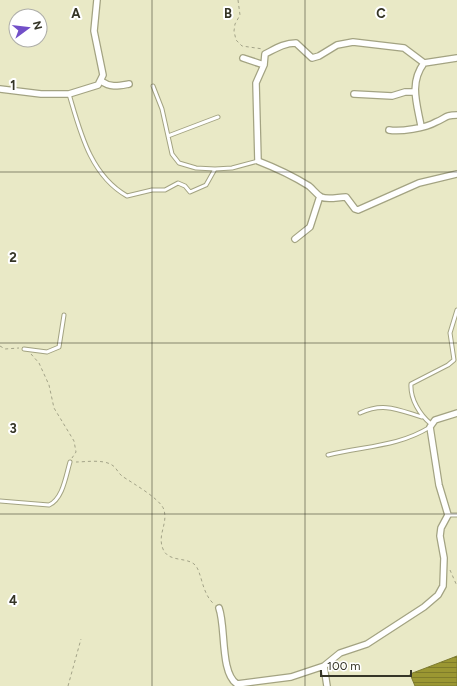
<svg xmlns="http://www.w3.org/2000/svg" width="457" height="686" viewBox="0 0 457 686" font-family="Figtree,sans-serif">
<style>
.water{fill:url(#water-rules);stroke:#7c7a2f}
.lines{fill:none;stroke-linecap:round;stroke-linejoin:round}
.lane-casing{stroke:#a3a382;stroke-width:5}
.street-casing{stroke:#a3a382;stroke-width:8}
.path{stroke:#a3a388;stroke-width:1;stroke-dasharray:3 3;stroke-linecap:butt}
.lane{stroke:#fff;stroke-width:3}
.street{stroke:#fff;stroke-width:5.5}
.grid{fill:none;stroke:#353527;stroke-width:1;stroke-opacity:0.55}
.grid-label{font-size:13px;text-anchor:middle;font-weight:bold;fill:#353527;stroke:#fff;stroke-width:4;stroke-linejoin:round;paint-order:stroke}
</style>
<defs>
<pattern id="water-rules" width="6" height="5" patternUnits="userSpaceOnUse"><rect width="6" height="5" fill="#9b9732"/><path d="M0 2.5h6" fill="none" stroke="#7f7c2a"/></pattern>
</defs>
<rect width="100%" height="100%" fill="#e9e9c6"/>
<!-- water -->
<path class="water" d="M457,656V686H415L410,674Z"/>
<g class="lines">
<defs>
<path id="lane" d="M153,86L162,109L172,154L179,163L196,168L215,169L232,168L258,161
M69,94C80,131 90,175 127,196L152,190H165L178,183L185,186L190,192L206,185L215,169
M168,136L218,117
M24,349L47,352L59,347L64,315
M360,413C384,402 398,410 422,417
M431,424C420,415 410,399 411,384L448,365L454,360L450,333L457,310
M328,455C363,446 398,447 430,427
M0,501L49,505C63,499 66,475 70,462
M448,515H457"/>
<path id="street" d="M243,58L264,65L265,54C275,49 284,43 296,43L312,58L319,56L337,45L353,42L404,48L424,63L457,58
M264,65L256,83L258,161C276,168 293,176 309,186C313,189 316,194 321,197C328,200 338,197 346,197L355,209L358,210L419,183L457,174
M101,81C111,88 118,86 129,84
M0,89L41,94H69L98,85L103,75L94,31L97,0
M354,94L392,96L405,92H414
M421,126C417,104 409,83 424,63
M389,130C400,132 426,128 436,122C446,118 445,115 457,115
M295,239L310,227L320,196
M219,608C226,627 220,673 237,684L291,677L324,666
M327,686L324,666L340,653L367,644L424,607L438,595L443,586L444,558L440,536L441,528L448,515L439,485L430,427L435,420L457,413"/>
</defs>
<!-- lane casing -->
<use href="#lane" class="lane-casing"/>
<!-- street casing -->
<use href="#street" class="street-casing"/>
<!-- path -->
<path class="path" d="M238,0L240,15L235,24L234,31L236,40L242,46L263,49
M0,346L5,349L19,348
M31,354L39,363L49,385L54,408L74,441L76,452L72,458
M76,462C85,462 103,459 112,465C116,467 118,473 122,476C132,483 161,499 164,510C168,524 157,535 163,549C168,562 185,557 194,564C202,570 201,593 214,604
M450,570L457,586
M68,686L81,639"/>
<!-- lane -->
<use href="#lane" class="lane"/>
<!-- street -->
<use href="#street" class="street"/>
</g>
<!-- grid -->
<path class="grid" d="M152,0V686M305,0V686M0,172H457M0,343H457M0,514H457"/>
<g class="grid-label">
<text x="76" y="18">A</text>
<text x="228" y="18">B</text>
<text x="381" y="18">C</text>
<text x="13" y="90">1</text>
<text x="13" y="262">2</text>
<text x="13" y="433">3</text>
<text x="13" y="605">4</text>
</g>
<!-- north arrow -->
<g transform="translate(28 28) rotate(75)"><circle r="19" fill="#ffffff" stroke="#aeaea9"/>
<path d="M0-3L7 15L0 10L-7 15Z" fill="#724fc8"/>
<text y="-6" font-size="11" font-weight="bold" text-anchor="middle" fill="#353527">N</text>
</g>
<!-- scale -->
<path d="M321 670v6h90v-6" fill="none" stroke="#353527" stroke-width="2"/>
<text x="327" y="670" font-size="12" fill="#353527" stroke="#ffffff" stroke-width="3" paint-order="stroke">100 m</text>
</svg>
